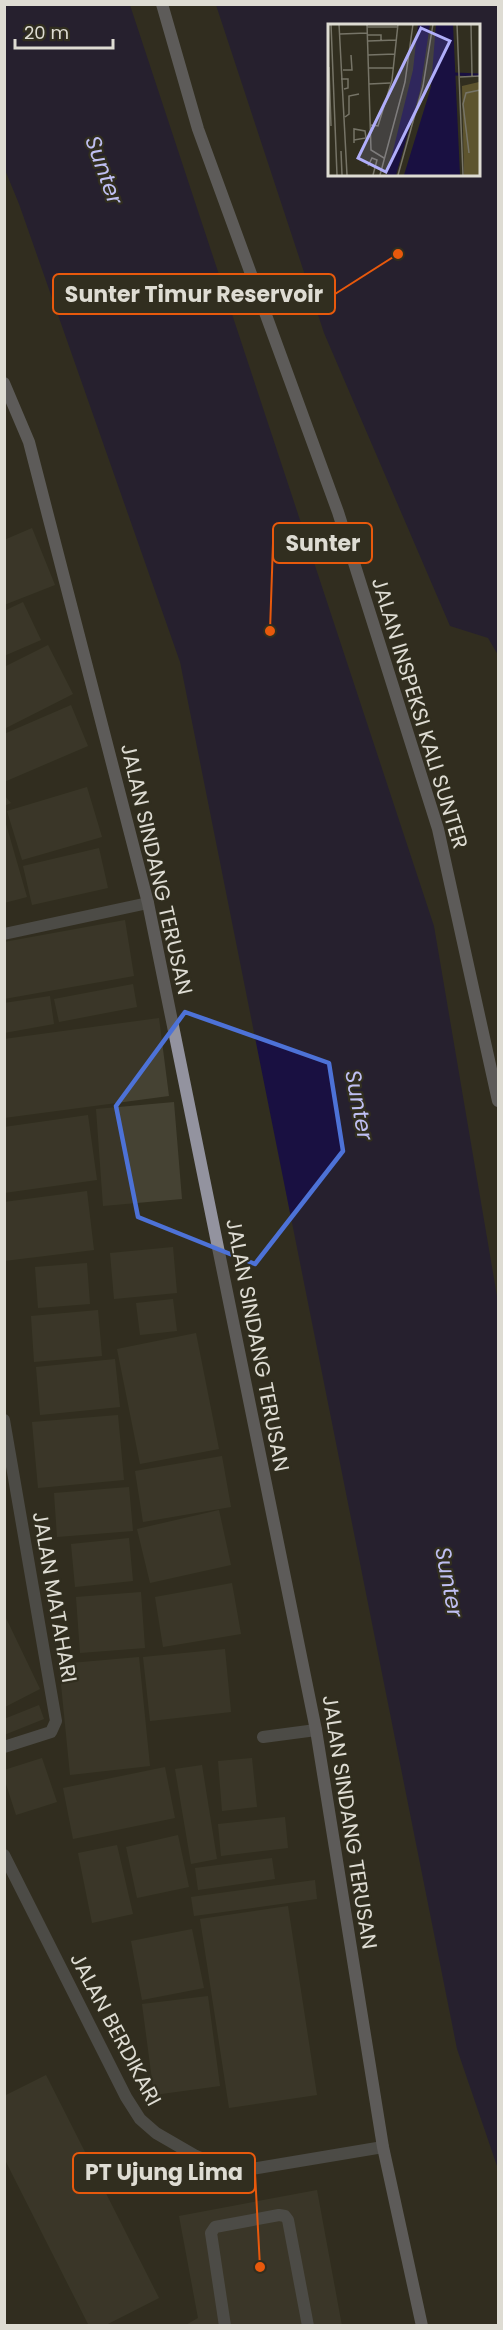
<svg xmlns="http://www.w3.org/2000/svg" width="503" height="2330" viewBox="0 0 503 2330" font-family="Poppins,sans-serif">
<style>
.water{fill:#191041;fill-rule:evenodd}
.building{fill:#454233}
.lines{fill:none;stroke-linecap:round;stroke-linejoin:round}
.lane{stroke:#6e6f76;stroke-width:12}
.street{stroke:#6e6f76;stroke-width:12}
.secondary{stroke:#93939f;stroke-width:12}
.marked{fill:none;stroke:#4d72d7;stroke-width:4.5;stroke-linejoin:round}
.labels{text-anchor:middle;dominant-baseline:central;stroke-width:4.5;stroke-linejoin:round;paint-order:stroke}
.street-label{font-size:21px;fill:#dedcd3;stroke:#312e1f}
.water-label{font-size:22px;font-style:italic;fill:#bfbff2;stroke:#312e1f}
.inset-river{fill:none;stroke:#191041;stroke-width:3}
.inset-road{fill:none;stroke:#767467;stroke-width:1.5}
.view{fill:#b0aefa;fill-opacity:0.15;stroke:#b0aefa;stroke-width:3}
.inset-edge{fill:none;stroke:#dedcd3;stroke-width:3}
.leader{fill:none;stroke:#e8590c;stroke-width:2}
.callout-dot{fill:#e8590c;stroke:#312e1f;stroke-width:2}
.callout{fill:#312e1f;stroke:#e8590c;stroke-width:2}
.callout-label{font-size:22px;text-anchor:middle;font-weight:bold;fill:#dedcd3}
</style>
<rect width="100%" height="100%" fill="#312e1f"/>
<!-- water -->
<path class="water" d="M4,5H130L434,926L498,1302V2169L457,2049L180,662L19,204L5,170Z
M216,5H498V655L488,638L450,626L324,333ZM329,26H478V174H329Z"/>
<!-- building -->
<path class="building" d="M32,528L55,585L4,605V540Z
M23,602L41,640L4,656V611Z
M48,645L73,694L4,729V667Z
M71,705L88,746L4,782V734Z
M87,787L102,837L22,860L7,811Z
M4,795L11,803L4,806Z
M4,817L27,897L4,903Z
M99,848L108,888L32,905L23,866Z
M125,920L134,976L4,999V942Z
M133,984L137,1007L59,1022L54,999Z
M50,996L54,1024L4,1033V1003Z
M159,1018L169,1096L4,1118V1039Z
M174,1102L182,1199L103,1206L96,1109Z
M88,1115L97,1180L4,1193V1127Z
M87,1191L94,1250L4,1261V1202Z
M173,1247L177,1293L114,1299L110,1253Z
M87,1263L90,1304L38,1308L35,1267Z
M173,1299L177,1331L140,1335L136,1303Z
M98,1310L102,1356L34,1362L31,1316Z
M196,1333L219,1449L140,1464L117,1349Z
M115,1359L120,1407L40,1415L36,1367Z
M118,1415L124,1480L38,1488L32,1422Z
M222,1456L231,1507L143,1522L135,1471Z
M129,1487L133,1531L57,1537L54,1493Z
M219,1510L231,1565L150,1583L137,1529Z
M129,1538L133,1581L75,1587L71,1544Z
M232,1583L241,1634L163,1647L155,1597Z
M141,1592L145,1648L80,1653L76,1597Z
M5,1616L40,1689L5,1707Z
M225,1649L231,1712L150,1721L143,1657Z
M139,1657L150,1766L70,1775L59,1664Z
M39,1705L44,1719L4,1735V1719Z
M42,1758L57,1802L16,1815L4,1778V1770Z
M252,1758L257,1807L222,1811L218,1761Z
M202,1765L217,1859L191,1864L175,1769Z
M165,1767L175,1818L73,1839L63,1788Z
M285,1817L288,1848L221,1856L218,1824Z
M178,1835L189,1887L137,1898L126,1847Z
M117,1845L133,1914L92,1923L78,1853Z
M272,1858L275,1879L198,1890L195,1868Z
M315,1880L317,1899L194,1916L191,1897Z
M288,1906L317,2095L229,2108L200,1919Z
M192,1929L204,1988L142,2000L131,1941Z
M208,1996L220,2086L154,2095L142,2004Z
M46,2075L159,2298L104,2326H89L4,2158V2096Z
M317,2190L342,2326H184L198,2318L179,2216Z"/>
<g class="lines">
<!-- lane -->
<path class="lane" d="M263,1737L316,1730
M225,2326L211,2233L215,2227L279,2215L285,2216L288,2220L308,2326"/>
<!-- street -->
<path class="street" d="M4,934L148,903
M4,1420L56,1721L51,1732L4,1747
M4,1855L126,2097L140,2119L156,2133L194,2155L219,2166L246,2170L383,2147"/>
<!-- secondary -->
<path class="secondary" d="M162,4L198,129L338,512L438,829L498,1101
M4,383L29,442L148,903L316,1730L383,2147L422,2326"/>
</g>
<!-- marked area -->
<path d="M0 0H503V2330H0ZM185,1012L329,1063L343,1151L255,1264L138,1217L116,1106Z" fill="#312e1f" fill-opacity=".55" fill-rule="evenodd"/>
<path class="marked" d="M185,1012L329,1063L343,1151L255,1264L138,1217L116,1106Z"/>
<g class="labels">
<!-- street labels -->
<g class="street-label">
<text transform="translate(420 713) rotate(73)">JALAN INSPEKSI KALI SUNTER</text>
<text transform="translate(157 869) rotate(77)">JALAN SINDANG TERUSAN</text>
<text transform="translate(258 1345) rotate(79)">JALAN SINDANG TERUSAN</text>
<text transform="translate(55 1597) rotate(80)">JALAN MATAHARI</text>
<text transform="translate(350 1822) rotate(81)">JALAN SINDANG TERUSAN</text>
<text transform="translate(116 2029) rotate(62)">JALAN BERDIKARI</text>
</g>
<!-- water labels -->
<g class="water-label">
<text transform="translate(104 170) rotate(70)">Sunter</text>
<text transform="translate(359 1105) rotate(79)">Sunter</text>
<text transform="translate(449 1582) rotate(79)">Sunter</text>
</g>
</g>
<!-- overview -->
<g transform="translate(328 24)">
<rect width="152" height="152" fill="#312e1f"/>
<path d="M151,58V151H136L134,62Z" fill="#5d542e"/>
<path d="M90,0H102L92,67L68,151H59L85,46ZM108,0H125L132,151H76L103,63Z" fill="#191041"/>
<path class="inset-river" d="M127,50L151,51"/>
<path class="inset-road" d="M3,0L9,151M11,0L19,151M39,0L43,126L56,134M129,0L135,151M143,0L144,52M39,3H70M12,10L39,9M39,11H53V16M40,17L68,16M40,31L67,30M1,43L3,102M40,44H65M15,46H24L23,31M132,53L152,52M13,55H20V64L16,65M41,60L62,59M17,93L21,90V72L31,70M43,101L50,102L64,56L70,0M26,116L38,114L37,107L26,105V119M13,127L14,151M141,129L135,80L138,69L152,66M40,142L44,134L49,136L45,151M52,151L77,58L85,0M70,151L95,62L105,0"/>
<path class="view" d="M93,4L122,17L58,148L30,134Z"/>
<rect width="152" height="152" class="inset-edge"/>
</g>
<!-- callouts -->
<path class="leader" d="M398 254L335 294M270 631L273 543M260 2267L255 2173"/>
<g class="callout-dot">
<circle cx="398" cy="254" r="6"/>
<circle cx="270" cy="631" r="6"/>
<circle cx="260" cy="2267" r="6"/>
</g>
<g class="callout">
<rect x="53" y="274" width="282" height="40" rx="6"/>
<rect x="273" y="523" width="99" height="40" rx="6"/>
<rect x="73" y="2153" width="182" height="40" rx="6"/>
</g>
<g class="callout-label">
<text x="194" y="302">Sunter Timur Reservoir</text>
<text x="323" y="551">Sunter</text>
<text x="164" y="2180">PT Ujung Lima</text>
</g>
<!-- border -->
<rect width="503" height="2330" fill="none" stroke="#dedcd3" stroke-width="12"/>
<!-- scale -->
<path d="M15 39v9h98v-9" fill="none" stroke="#dedcd3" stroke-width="3"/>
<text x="24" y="39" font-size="18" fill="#dedcd3" stroke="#312e1f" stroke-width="4.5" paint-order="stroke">20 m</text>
</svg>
